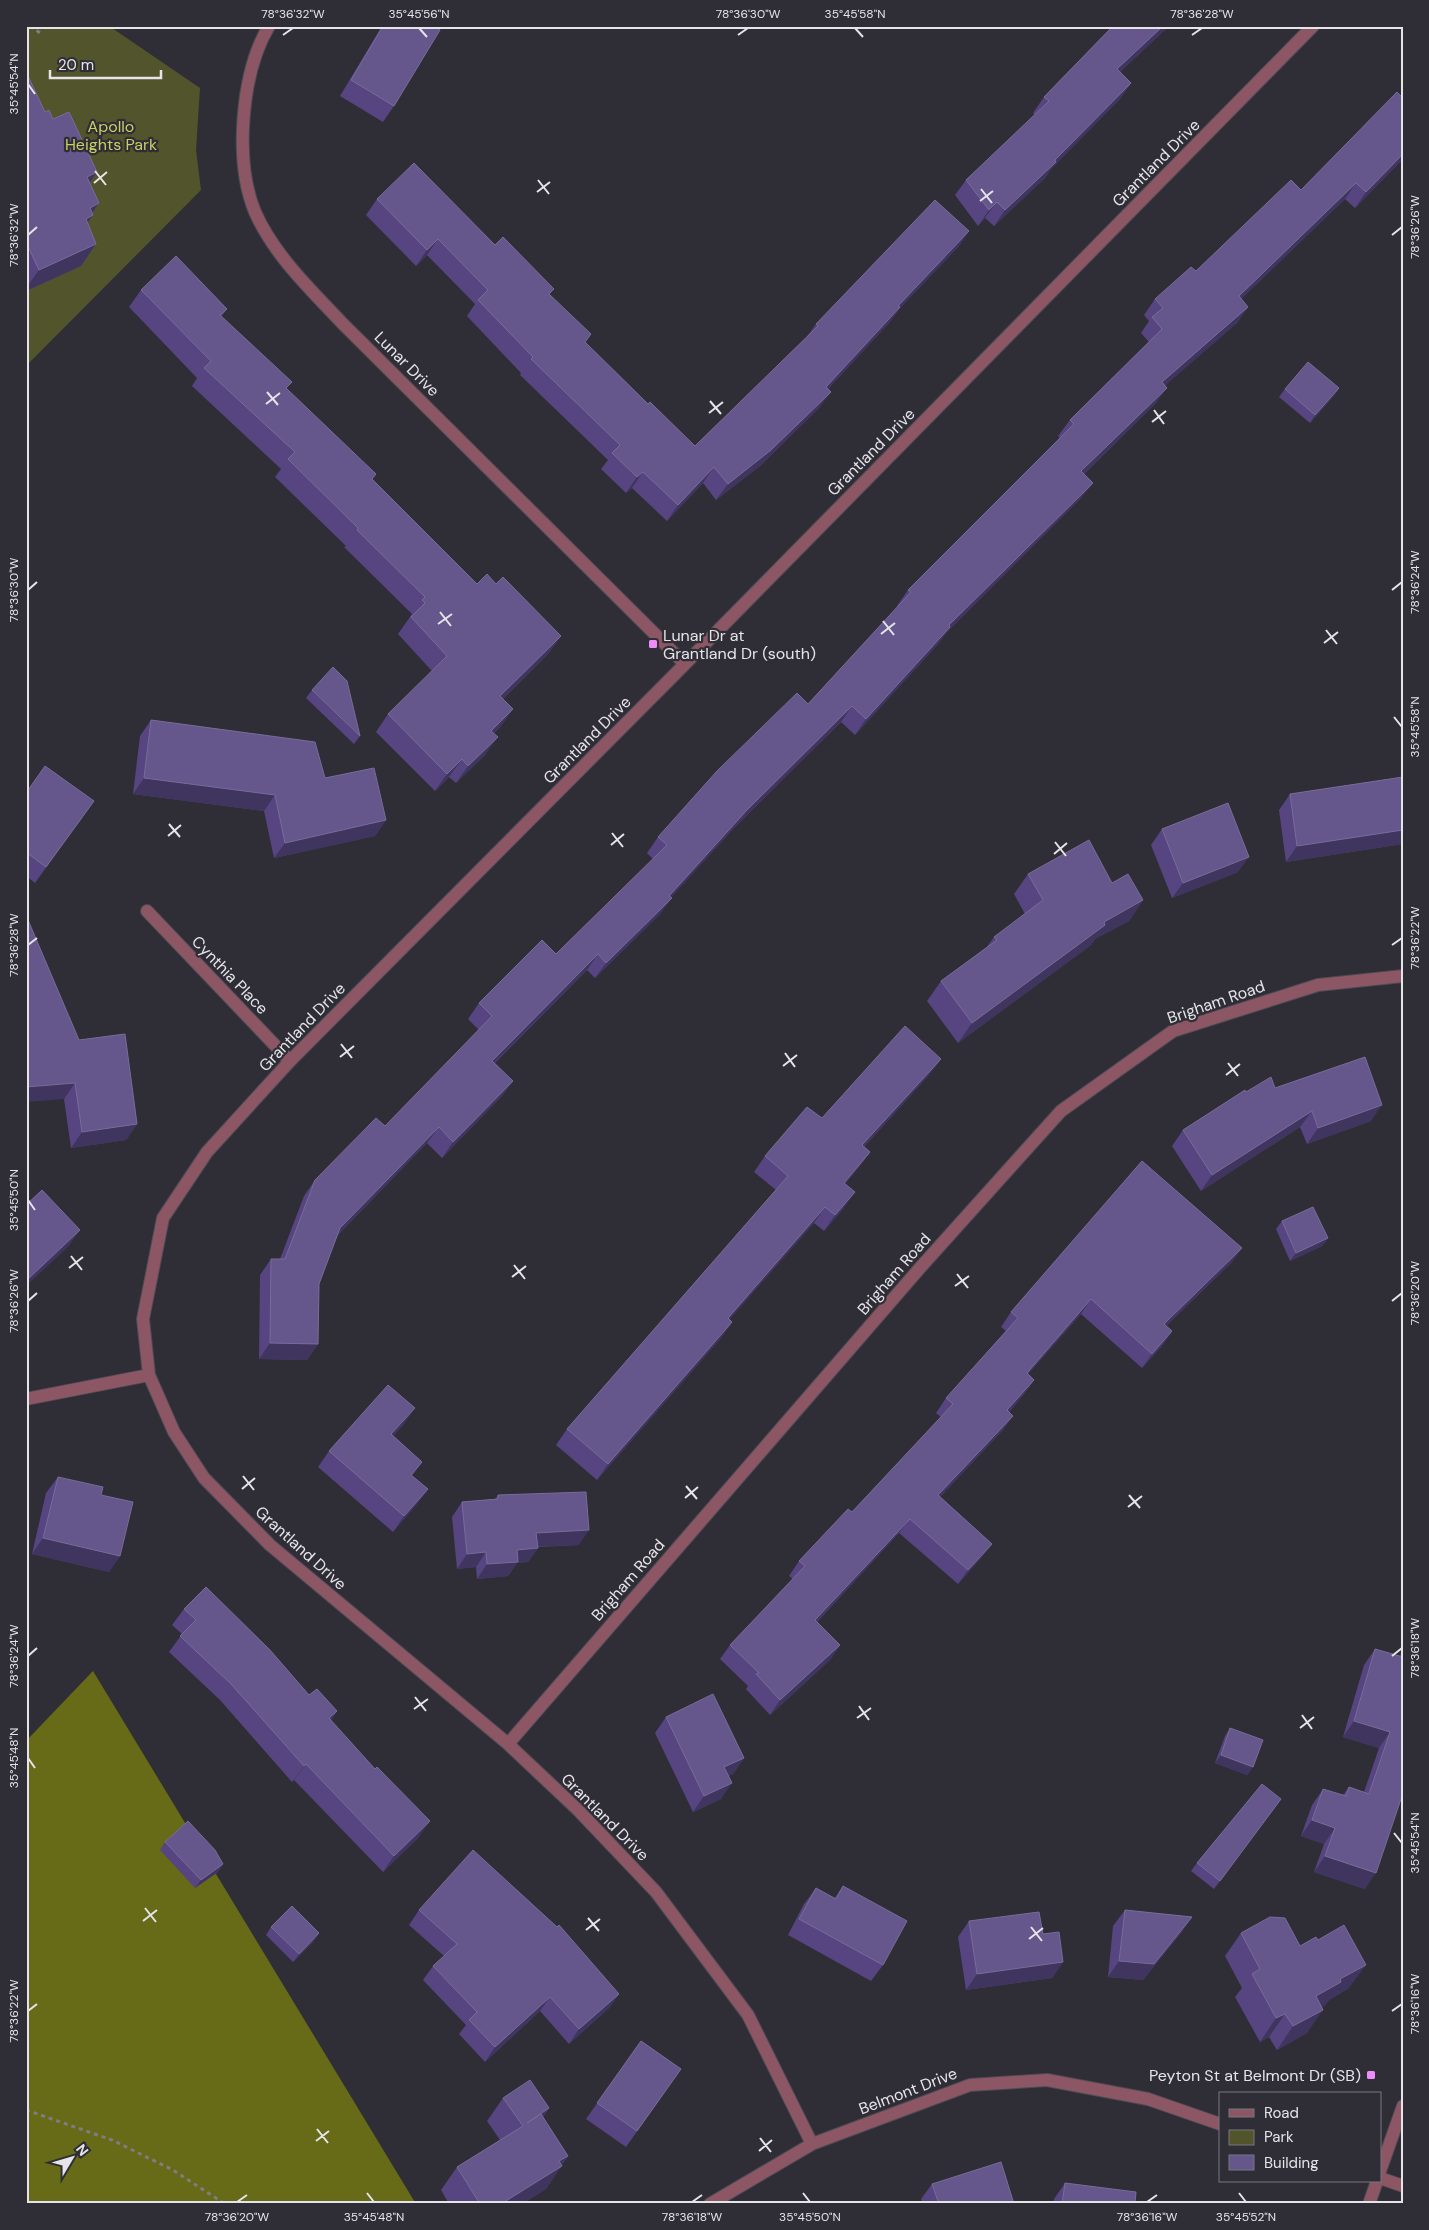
<svg xmlns="http://www.w3.org/2000/svg" width="1429" height="2230" viewBox="0 0 1429 2230" font-family="'DM Sans',sans-serif">
<style>
.green{fill:#52552b}
.forest{fill:#676b17}
.lines{fill:none;stroke-linecap:round;stroke-linejoin:round}
.minor-casing{stroke:#4c4b53;stroke-width:14}
.path{stroke:#7e7d84;stroke-width:3;stroke-dasharray:4 4;stroke-linecap:butt}
.minor{stroke:#8c5665;stroke-width:12}
.wall{fill:#564580}
.shaded-wall{fill:#40355e}
.building{fill:#65568b;stroke:#796c9a}
.ticks{fill:none;stroke:#e5e4e9;stroke-width:2}
.poi-dot{fill:#ee8cf8;stroke:#2f2e36;stroke-width:2}
.labels{text-anchor:middle;dominant-baseline:central;stroke-width:4.5;stroke-linejoin:round;paint-order:stroke}
.park-label{font-size:16px;fill:#c9cf63;stroke:#2f2e36}
.street-label{font-size:16px;fill:#e5e4e9;stroke:#2f2e36}
.poi-label{font-size:16px;fill:#e5e4e9;stroke:#2f2e36;text-anchor:start}
.neatline{fill:none;stroke:#e5e4e9;stroke-width:2}
.ticks-label{font-size:12px;text-anchor:middle;fill:#e5e4e9}
</style>
<rect width="100%" height="100%" fill="#2f2e36"/>
<!-- green -->
<path class="green" d="M26,26H109L200,88L196,150L201,190L26,366Z"/>
<!-- forest -->
<path class="forest" d="M93,1671L416,2204H26V1741Z"/>
<g class="lines">
<defs>
<path id="minor" d="M269,26C241,73 234,161 255,212C274,255 310,289 342,323L685,664
M147,911L290,1061
M26,1399L149,1375
M508,1744L919,1269L1061,1111L1173,1031L1318,985L1403,976
M812,2144L748,2015L656,1892L578,1810L508,1744L270,1545L204,1478L174,1432L149,1375L143,1319L163,1218L207,1152L290,1061L685,664L1313,26
M1380,2171L1403,2106
M1380,2178L1403,2186
M710,2204L812,2144L970,2085L1047,2080L1148,2099L1220,2124
M1369,2204L1377,2181"/>
</defs>
<!-- minor casing -->
<use href="#minor" class="minor-casing"/>
<!-- path -->
<path class="path" d="M30,26L43,35
M26,2110L112,2140L173,2170L225,2204"/>
<!-- minor -->
<use href="#minor" class="minor"/>
</g>
<!-- wall -->
<path class="wall" d="M382,26H434L394,106L383,122L340,96Z
M1109,26H1169L1120,72L1131,83L1120,99L1051,169L1045,178L994,226L985,218L978,226L955,195L966,180L1035,115L1033,113L1044,97L1111,28Z
M26,77L45,112L53,119L90,182L99,203L92,213L88,223L96,244L81,266L26,291Z
M1403,159L1355,208L1345,199L1241,299L1248,307L1237,323L1165,385L1156,403L1084,474L1093,483L1081,498L946,633L939,643L855,735L841,722L736,826L671,897L660,914L595,978L587,970L495,1063L513,1081L502,1096L442,1158L427,1143L337,1236L319,1284L318,1344L307,1360L259,1359L260,1275L271,1259H280L304,1196L315,1180L385,1126L479,1030L468,1019L479,1003L556,954L653,859L647,853L658,837L808,704L898,607L897,606L908,590L1060,438L1058,436L1070,420L1149,342L1141,333L1149,321L1144,315L1155,299L1196,271L1301,190Z
M377,199L495,245L550,295L586,343L648,404L695,446L806,338L816,324L969,231L958,247L900,308L889,323L828,389L820,407L760,466L716,500L703,483L667,521L632,488L626,493L601,469L608,460L520,375L521,373L467,316L475,304L427,255L416,266L366,215Z
M141,290L227,309L221,317L287,389L372,479L477,584H496L561,636L548,654L503,699L513,709L500,727L494,733L485,755L456,783L449,777L435,791L376,732L388,714L432,671L398,634L412,614L344,547L346,546L275,477L281,469L192,386L197,378L129,307Z
M1339,388L1333,397L1310,423L1279,397L1285,389Z
M312,690L360,736L354,744L306,698Z
M151,720L325,778L386,820L375,836L274,858L264,811L133,794L140,736Z
M1403,777V844L1286,862L1279,810L1290,794Z
M26,793L94,801L35,883L26,876Z
M1162,829L1238,872L1172,898L1151,845Z
M1028,874L1112,883L1143,900L1129,921L1095,939L1091,945L958,1043L927,1001L941,981L986,948L994,937L1025,914L1014,894Z
M79,1040L137,1124L126,1140L71,1148L64,1099Z
M941,1059L929,1075L864,1147L870,1152L859,1167L845,1184L844,1208L824,1231L814,1223L729,1319L732,1322L721,1338L597,1480L556,1445L567,1429L776,1190L754,1172L765,1156L822,1118Z
M1275,1088L1371,1121L1307,1144L1300,1127L1201,1191L1172,1146L1183,1130L1246,1092Z
M1282,1221L1328,1238L1322,1246L1290,1261L1276,1229Z
M1242,1248L1231,1263L1166,1326L1172,1331L1162,1346L1142,1368L1081,1314L1028,1374L1034,1380L1024,1394L1009,1412L1003,1430L940,1497L992,1544L981,1558L958,1584L899,1533L817,1622L840,1645L830,1660L770,1715L746,1689L748,1686L720,1659L730,1645L793,1579L789,1576L799,1561L852,1512L941,1417L936,1413L946,1398L1006,1331L1001,1327L1011,1312Z
M404,1424L393,1436L422,1462L412,1476L428,1489L416,1505L393,1532L318,1467L329,1451Z
M58,1477L101,1495L120,1556L109,1572L32,1554L46,1493Z
M498,1495L579,1545L538,1547V1548L528,1562L517,1563L508,1576L477,1579L476,1567L457,1569L452,1517L462,1502L495,1499Z
M184,1609L309,1695L337,1711L331,1720L419,1837L383,1872L294,1780L292,1782L220,1700L169,1652L182,1634L172,1625Z
M1403,1646V1793L1365,1889L1314,1872L1324,1844L1301,1836L1312,1805L1323,1789L1343,1795L1349,1787L1364,1792L1379,1748L1343,1737L1364,1665L1375,1649L1400,1656Z
M666,1717L744,1758L733,1774L728,1776L721,1799L693,1812L655,1733Z
M1230,1728L1253,1767L1247,1775L1215,1763L1225,1736Z
M1281,1799L1214,1889L1191,1871L1197,1863Z
M165,1842L223,1864L218,1872L195,1888L160,1850Z
M843,1886L883,1965L871,1981L788,1935L804,1904L816,1888L834,1899Z
M419,1910L619,1994L609,2008L569,2044L540,2011L485,2062L459,2034L466,2025L423,1980L433,1966L444,1956L409,1925Z
M1125,1910L1192,1917L1181,1933L1143,1980L1108,1977L1113,1926Z
M969,1921L1043,1934L1063,1962L1052,1978L966,1990L958,1937Z
M271,1927L319,1933L313,1942L293,1962L266,1935Z
M1241,1933L1300,1946L1349,1988L1329,2000L1325,2005L1322,2007L1307,2033L1277,2050L1269,2037L1260,2042L1235,1997L1242,1988L1225,1956Z
M641,2041L681,2069L626,2147L586,2119Z
M503,2098L549,2108L543,2117L568,2156L546,2189L522,2204H449L441,2190L457,2167L500,2140L487,2121Z
M1065,2183L1135,2204H1053L1054,2199Z
M932,2184L1014,2204H923L921,2199Z"/>
<!-- shaded-wall -->
<path class="shaded-wall" d="M1163,26H1169L1106,85L1117,69Z
M1131,83L1120,99L1051,169L1045,178L994,226L1005,210Z
M1403,154V159L1355,208L1366,192Z
M97,172L81,195L87,177Z
M1356,183L1345,199L1228,312L1239,296Z
M997,202L985,218L978,226L989,210Z
M99,203L89,217L93,215L77,238L90,208Z
M969,231L958,247L900,308L889,323L815,403L826,387L898,306Z
M438,239L427,255L416,266L427,250Z
M96,244L81,266L26,291V288L39,270Z
M1248,307L1237,323L1151,398L1162,382Z
M1167,388L1156,403L1070,487L1081,471Z
M1339,388L1333,397L1310,423L1315,415Z
M831,392L820,407L760,466L716,500L728,484Z
M714,467L703,483L667,521L678,505Z
M643,472L632,488L626,493L637,477Z
M1093,483L1081,498L946,633L939,643L855,735L866,719L949,625Z
M561,636L548,654L488,714L500,696Z
M852,706L841,722L736,826L663,906L672,898L660,914L595,978L606,963L669,896L747,810Z
M513,709L500,727L478,749L491,731Z
M498,737L485,755L456,783L468,766Z
M462,759L449,777L435,791L447,774Z
M144,778L275,795L264,811L133,794Z
M386,820L375,836L274,858L285,843Z
M1403,830V844L1286,862L1297,846Z
M1249,857L1238,872L1172,898L1183,883Z
M1143,900L1129,921L1095,939L1091,945L958,1043L972,1023L1104,922Z
M598,954L587,970L481,1076L492,1061Z
M941,1059L929,1075L851,1161L862,1145Z
M513,1081L502,1096L442,1158L453,1142Z
M75,1083L64,1099L26,1102V1087Z
M1382,1105L1371,1121L1307,1144L1318,1128Z
M1312,1111L1300,1127L1201,1191L1212,1175Z
M137,1124L126,1140L71,1148L82,1132Z
M439,1127L427,1143L329,1244L340,1228Z
M870,1152L859,1167L833,1199L844,1183Z
M855,1192L844,1208L824,1231L835,1215Z
M825,1207L814,1223L717,1334L728,1318Z
M80,1230L69,1246L26,1286V1281Z
M1328,1238L1322,1246L1290,1261L1296,1253Z
M1242,1248L1231,1263L1153,1338L1164,1324Z
M1091,1299L1081,1314L1016,1387L1027,1373Z
M732,1322L721,1338L597,1480L608,1464Z
M1172,1331L1162,1346L1142,1368L1152,1354Z
M270,1343L318,1344L307,1360L259,1359Z
M1034,1380L1024,1394L997,1425L1007,1410Z
M415,1408L404,1424L380,1450L391,1434Z
M1013,1416L1003,1430L928,1510L938,1495Z
M422,1462L411,1477V1475Z
M428,1489L416,1505L393,1532L404,1516Z
M910,1519L899,1533L805,1634L815,1620Z
M589,1530L579,1545L526,1547L536,1533Z
M43,1538L120,1556L109,1572L32,1554Z
M992,1544L981,1558L958,1584L968,1570Z
M538,1548L528,1562L517,1563L508,1576L477,1579L487,1564L517,1550Z
M486,1552L476,1567L457,1569L467,1554Z
M840,1645L830,1660L770,1715L780,1700Z
M337,1711L325,1727L329,1718Z
M1354,1721L1390,1732L1379,1748L1343,1737Z
M1221,1755L1253,1767L1247,1775L1215,1763Z
M744,1758L733,1774L713,1783L724,1767Z
M306,1764L294,1780L292,1782L304,1766Z
M732,1783L721,1799L693,1812L704,1796Z
M1312,1820L1335,1828L1324,1844L1301,1836Z
M430,1821L419,1837L383,1872L394,1856Z
M1325,1856L1376,1873L1365,1889L1314,1872Z
M223,1864L218,1872L195,1888L201,1880Z
M1192,1917L1181,1933L1143,1980L1108,1977L1119,1961Z
M319,1933L313,1942L293,1962L299,1954Z
M1063,1962L1052,1978L966,1990L977,1974Z
M1366,1965L1349,1988L1329,2000L1325,2005L1300,2019L1316,1996L1340,1979Z
M619,1994L609,2008L569,2044L579,2029Z
M550,1997L540,2011L485,2062L495,2047Z
M1323,2010L1307,2033L1277,2050L1293,2026Z
M1285,2014L1269,2037L1260,2042L1276,2018Z
M549,2108L532,2132L527,2123Z
M568,2156L546,2189L522,2204H501L559,2161Z"/>
<!-- building -->
<path class="building" d="M383,26H434L440,30L394,106L351,80Z
M1113,26H1163L1117,69L1131,83L1055,160L1056,162L1005,210L997,202L989,210L966,180L1049,101L1044,97Z
M28,76L45,112L49,110L53,119L69,112L97,172L87,177L99,203L90,208L93,215L86,219L96,244L39,270L26,242V77Z
M1397,92L1403,98V154L1366,192L1356,183L1239,296L1248,307L1162,382L1167,388L1081,471L1093,483L949,625L950,627L866,719L852,706L747,810L669,896L672,898L606,963L598,954L492,1061L513,1081L453,1142L439,1127L340,1228L319,1284L318,1344L270,1343L271,1259H285L315,1180L376,1118L385,1126L492,1016L479,1003L542,940L556,954L667,845L658,837L717,771L797,693L808,704L911,592L908,590L1074,424L1070,420L1162,329L1152,317L1163,308L1155,299L1191,267L1196,271L1291,180L1301,190Z
M414,163L495,245L503,237L554,289L549,294L591,334L585,342L648,404L650,402L695,446L818,326L816,324L935,200L969,231L898,306L900,307L826,387L831,392L771,450L728,484L714,467L678,505L643,472L637,477L612,453L620,445L531,359L533,357L478,300L488,290L438,239L427,250L377,199Z
M176,256L227,309L220,315L292,382L286,388L376,474L372,479L477,584L487,574L496,584L503,577L561,636L500,696L513,709L491,731L498,737L468,766L462,759L447,774L388,714L447,656L411,617L425,603L422,600L425,597L357,530L358,528L288,459L295,452L204,368L211,361L141,290Z
M1308,362L1339,388L1315,415L1285,389Z
M333,667L347,681L360,736L312,690Z
M151,720L315,742L325,778L374,768L386,820L285,843L275,795L144,778Z
M45,766L94,801L46,867L26,852V793Z
M1403,777V830L1297,846L1290,794Z
M1228,803L1249,857L1183,883L1162,829Z
M1089,840L1112,883L1128,874L1143,900L1104,922L1105,925L972,1023L941,981L997,940L994,937L1043,900L1028,874Z
M26,920H28L79,1040L125,1034L137,1124L82,1132L75,1083L26,1087Z
M905,1026L941,1059L862,1145L870,1152L844,1183L855,1192L835,1215L825,1207L728,1318L732,1322L608,1464L567,1429L788,1176L765,1156L807,1107L822,1118Z
M1365,1057L1382,1105L1318,1128L1312,1111L1212,1175L1183,1130L1245,1090L1246,1092L1271,1077L1275,1088Z
M1142,1161L1242,1248L1164,1324L1172,1331L1152,1354L1091,1299L1027,1373L1034,1380L1007,1410L1013,1416L938,1495L992,1544L968,1570L910,1519L815,1620L840,1645L780,1700L756,1674L759,1673L730,1645L805,1566L799,1561L848,1509L852,1512L953,1404L946,1398L1018,1318L1011,1312Z
M42,1190L80,1230L26,1281V1205Z
M1313,1207L1328,1238L1296,1253L1282,1221Z
M388,1385L415,1408L391,1434L422,1462L411,1475L428,1489L404,1516L329,1451Z
M58,1477L103,1487L101,1495L133,1502L120,1556L43,1538Z
M586,1492L589,1530L536,1533L538,1548L517,1550L518,1562L487,1564L486,1552L467,1554L462,1502L498,1499V1495Z
M206,1587L270,1650L309,1695L317,1689L337,1711L329,1718L375,1769L377,1767L430,1821L394,1856L306,1764L304,1766L231,1684L180,1636L196,1620L184,1609Z
M1375,1649L1403,1657V1793L1376,1873L1325,1856L1335,1828L1312,1820L1323,1789L1346,1796L1349,1787L1369,1794L1390,1732L1354,1721Z
M713,1694L744,1758L724,1767L732,1783L704,1796L666,1717Z
M1230,1728L1263,1740L1253,1767L1221,1755Z
M1262,1784L1281,1799L1220,1881L1197,1863Z
M188,1821L215,1850L223,1864L201,1880L165,1842Z
M473,1850L557,1927L559,1925L619,1994L579,2029L550,1997L495,2047L469,2020L477,2012L433,1966L457,1944L419,1910Z
M843,1886L907,1921L883,1965L799,1919L816,1888L836,1899Z
M292,1906L319,1933L299,1954L271,1927Z
M1125,1910L1192,1917L1154,1964L1119,1961Z
M1039,1912L1043,1934L1059,1932L1063,1962L977,1974L969,1921Z
M1270,1917L1285,1918L1300,1946L1316,1937L1318,1940L1344,1925L1366,1965L1340,1979L1341,1982L1316,1996L1323,2010L1293,2026L1285,2014L1276,2018L1252,1974L1260,1969L1241,1933Z
M641,2041L681,2069L637,2131L597,2103Z
M530,2080L549,2108L527,2123L541,2114L568,2156L559,2161L562,2166L501,2204H480L457,2167L523,2126L503,2098Z
M1001,2162L1014,2204H939L932,2184Z
M1065,2183L1136,2192L1135,2204H1062Z"/>
<!-- ticks -->
<path class="ticks" d="M419,28L427,37M855,28L863,37M283,35L293,28M738,35L748,28M1192,35L1202,28M28,84L35,94M95,171L106,185M538,180L549,194M94,183L107,172M981,189L992,203M537,192L550,182M980,201L993,191M28,235L37,227M1392,235L1402,227M267,392L278,405M710,401L721,414M266,404L280,393M1154,410L1164,424M709,413L723,402M1152,422L1166,411M28,590L37,582M1392,590L1402,582M440,612L451,626M883,621L894,635M438,624L452,614M1326,630L1337,644M881,634L895,623M1324,643L1338,632M1394,717L1402,727M169,824L180,837M612,833L623,847M168,836L181,825M1055,842L1066,856M611,845L624,834M1054,854L1067,843M28,945L37,938M1392,945L1402,938M341,1044L352,1058M785,1053L795,1067M340,1057L354,1046M1228,1063L1238,1076M783,1066L797,1055M1226,1075L1240,1064M28,1200L35,1210M71,1256L82,1270M514,1265L525,1279M69,1268L83,1257M957,1274L968,1288M512,1277L526,1266M955,1286L969,1276M28,1301L37,1293M1392,1301L1402,1293M243,1476L254,1490M686,1486L697,1499M242,1489L255,1478M1129,1495L1140,1508M685,1498L698,1487M1128,1507L1142,1496M28,1656L37,1648M1392,1656L1402,1648M415,1697L426,1711M859,1706L869,1720M414,1709L428,1699M1302,1715L1312,1729M857,1718L871,1708M1300,1728L1314,1717M28,1758L35,1768M1394,1833L1402,1843M145,1908L156,1922M588,1918L599,1931M143,1921L157,1910M1031,1927L1042,1941M586,1930L600,1919M1029,1939L1043,1928M28,2011L37,2004M1392,2011L1402,2004M317,2129L328,2143M760,2138L771,2152M316,2141L329,2131M759,2151L772,2140M367,2193L374,2202M803,2193L810,2202M1239,2193L1246,2202M237,2202L247,2195M692,2202L702,2195M1147,2202L1157,2195"/>
<!-- markers -->
<g class="poi-dot">
<rect x="648" y="639" width="10" height="10" rx="2.5"/>
<rect x="1366" y="2070" width="10" height="10" rx="2.5"/>
</g>
<g class="labels">
<!-- park labels -->
<g class="park-label">
<text x="111" y="126">Apollo<tspan x="111" dy="18">Heights Park</tspan></text>
</g>
<!-- street labels -->
<g class="street-label">
<text transform="translate(1156 163) rotate(-45)">Grantland Drive</text>
<text transform="translate(407 364) rotate(45)">Lunar Drive</text>
<text transform="translate(871 452) rotate(-45)">Grantland Drive</text>
<text transform="translate(587 740) rotate(-45)">Grantland Drive</text>
<text transform="translate(230 975) rotate(46)">Cynthia Place</text>
<text transform="translate(1216 1002) rotate(-19)">Brigham Road</text>
<text transform="translate(302 1027) rotate(-46)">Grantland Drive</text>
<text transform="translate(894 1274) rotate(-49)">Brigham Road</text>
<text transform="translate(301 1548) rotate(42)">Grantland Drive</text>
<text transform="translate(628 1580) rotate(-49)">Brigham Road</text>
<text transform="translate(605 1817) rotate(45)">Grantland Drive</text>
<text transform="translate(908 2091) rotate(-21)">Belmont Drive</text>
</g>
<!-- poi labels -->
<g class="poi-label">
<text x="663" y="635">Lunar Dr at<tspan x="663" dy="18">Grantland Dr (south)</tspan></text>
<text x="1361" y="2075" text-anchor="end">Peyton St at Belmont Dr (SB)</text>
</g>
</g>
<!-- border -->
<rect width="1429" height="2230" fill="none" stroke="#2f2e36" stroke-width="55"/>
<!-- legend -->
<rect x="1219" y="2092" width="162" height="90" fill="#2f2e36" stroke="#78777e"/>
<rect x="1229" y="2109" width="25" height="8" fill="#8c5665" stroke="#78777e"/>
<text x="1264" y="2118" font-size="15" fill="#e5e4e9">Road</text>
<rect x="1229" y="2130" width="25" height="15" fill="#52552b" stroke="#78777e"/>
<text x="1264" y="2142" font-size="15" fill="#e5e4e9">Park</text>
<rect x="1229" y="2155" width="25" height="15" fill="#65568b" stroke="#78777e"/>
<text x="1264" y="2168" font-size="15" fill="#e5e4e9">Building</text>
<!-- north arrow -->
<g transform="translate(72 2158) rotate(52)" stroke="#2f2e36" stroke-width="4" paint-order="stroke">
<path d="M0-4L9 19L0 12L-9 19Z" fill="#e5e4e9"/>
<text y="-8" font-size="14" font-weight="bold" text-anchor="middle" fill="#e5e4e9">N</text>
</g>
<!-- scale -->
<path d="M50 70v8h111v-8" fill="none" stroke="#e5e4e9" stroke-width="2.5"/>
<text x="58" y="70" font-size="15" fill="#e5e4e9" stroke="#2f2e36" stroke-width="4" paint-order="stroke">20 m</text>
<rect x="28" y="28" width="1374" height="2174" class="neatline"/>
<g class="ticks-label">
<text x="293" y="18">78°36'32"W</text>
<text x="419" y="18">35°45'56"N</text>
<text x="748" y="18">78°36'30"W</text>
<text x="855" y="18">35°45'58"N</text>
<text x="1202" y="18">78°36'28"W</text>
<text transform="translate(14 84) rotate(-90)" y="4">35°45'54"N</text>
<text transform="translate(1415 227) rotate(-90)" y="4">78°36'26"W</text>
<text transform="translate(14 235) rotate(-90)" y="4">78°36'32"W</text>
<text transform="translate(1415 582) rotate(-90)" y="4">78°36'24"W</text>
<text transform="translate(14 590) rotate(-90)" y="4">78°36'30"W</text>
<text transform="translate(1415 727) rotate(-90)" y="4">35°45'58"N</text>
<text transform="translate(1415 938) rotate(-90)" y="4">78°36'22"W</text>
<text transform="translate(14 945) rotate(-90)" y="4">78°36'28"W</text>
<text transform="translate(14 1200) rotate(-90)" y="4">35°45'50"N</text>
<text transform="translate(1415 1293) rotate(-90)" y="4">78°36'20"W</text>
<text transform="translate(14 1301) rotate(-90)" y="4">78°36'26"W</text>
<text transform="translate(1415 1648) rotate(-90)" y="4">78°36'18"W</text>
<text transform="translate(14 1656) rotate(-90)" y="4">78°36'24"W</text>
<text transform="translate(14 1758) rotate(-90)" y="4">35°45'48"N</text>
<text transform="translate(1415 1843) rotate(-90)" y="4">35°45'54"N</text>
<text transform="translate(1415 2004) rotate(-90)" y="4">78°36'16"W</text>
<text transform="translate(14 2011) rotate(-90)" y="4">78°36'22"W</text>
<text x="237" y="2221">78°36'20"W</text>
<text x="374" y="2221">35°45'48"N</text>
<text x="692" y="2221">78°36'18"W</text>
<text x="810" y="2221">35°45'50"N</text>
<text x="1147" y="2221">78°36'16"W</text>
<text x="1246" y="2221">35°45'52"N</text>
</g>
</svg>
